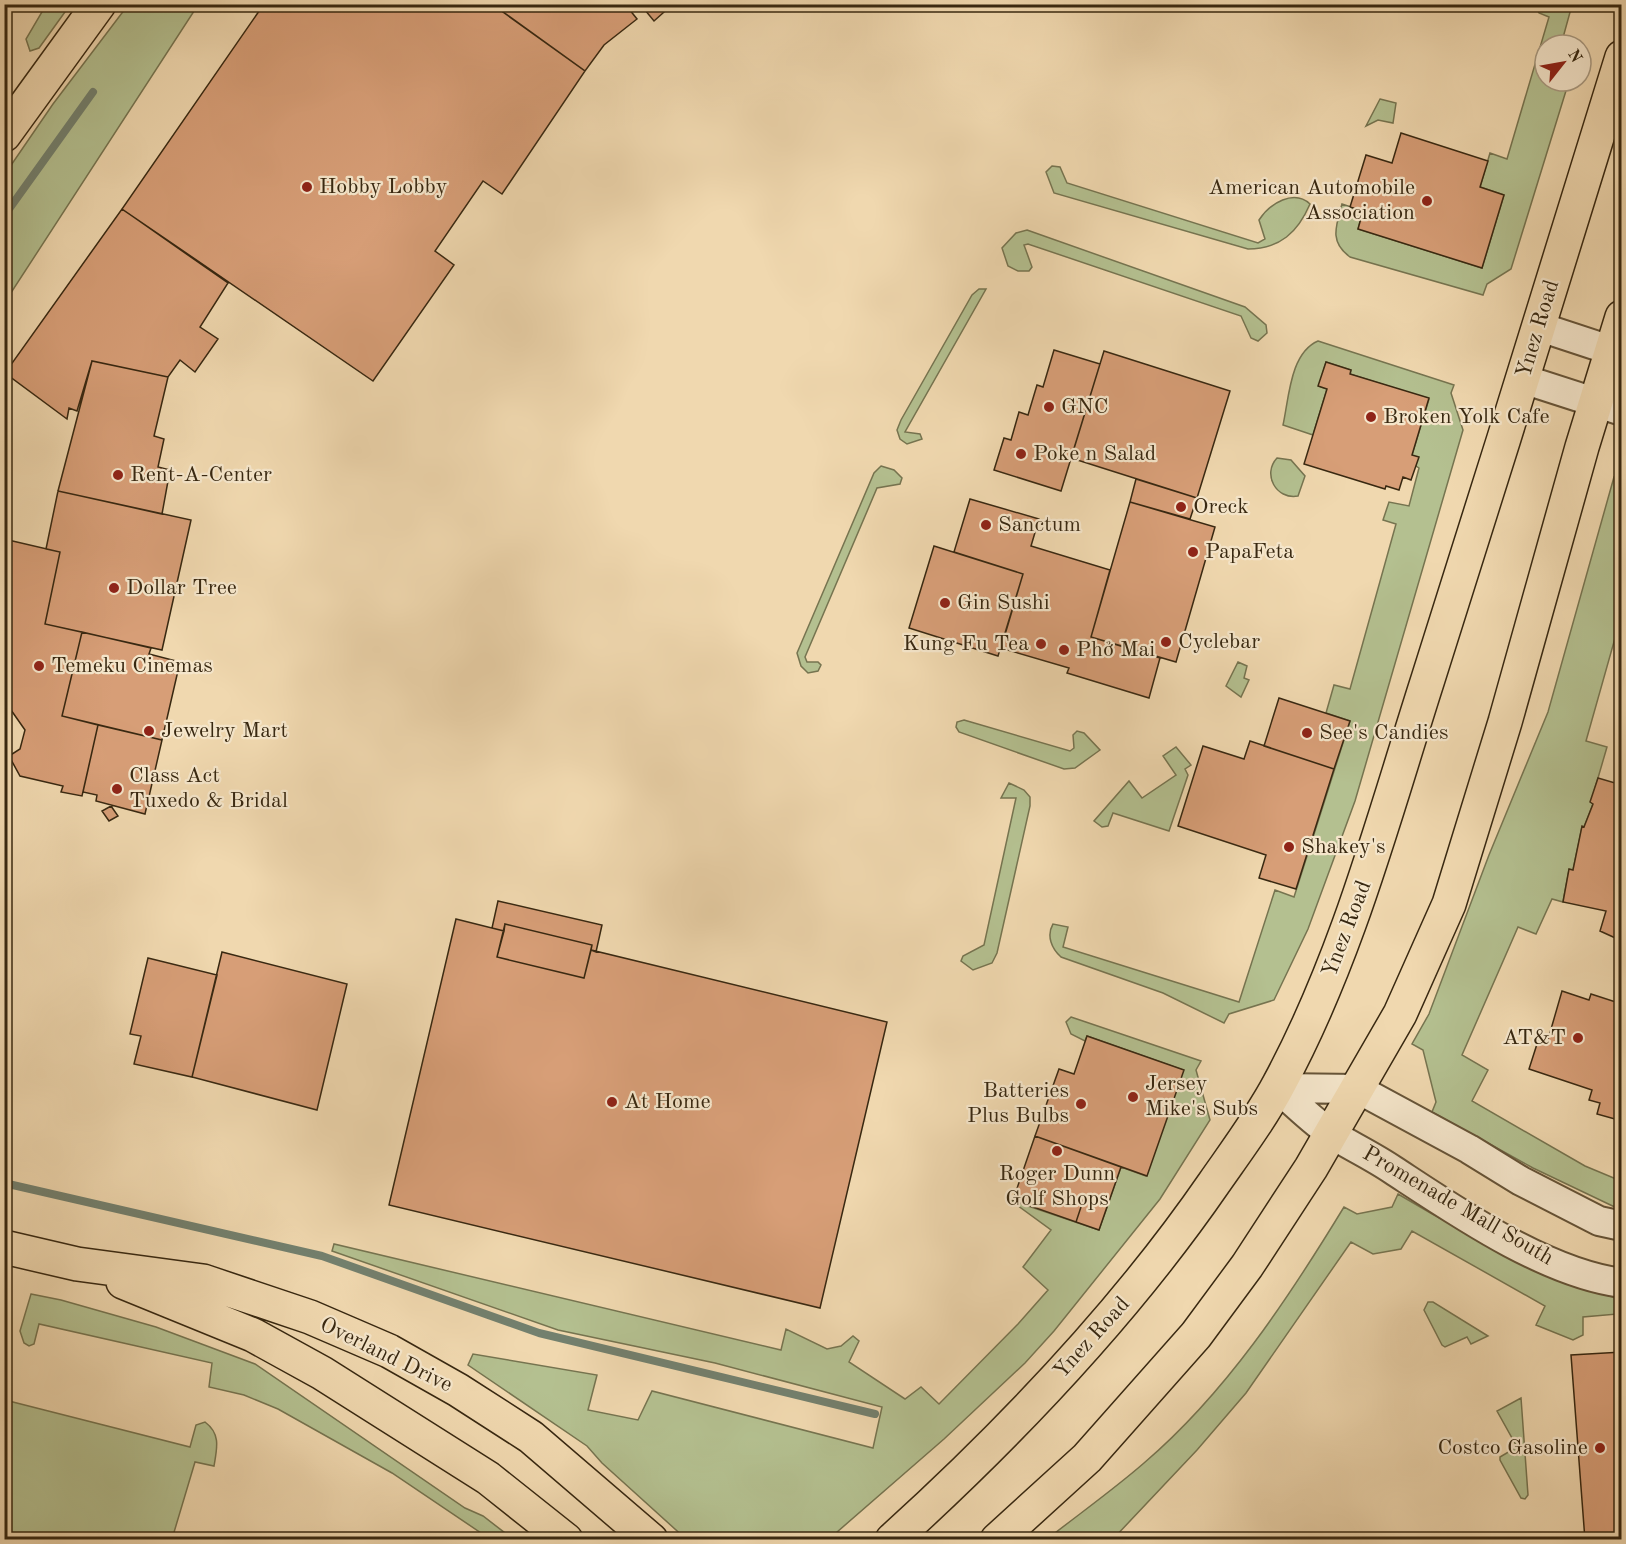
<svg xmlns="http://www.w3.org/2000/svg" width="1626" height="1544" viewBox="0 0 1626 1544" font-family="'Old Standard TT',serif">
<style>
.green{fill:#b4c090;stroke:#767450;stroke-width:1.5}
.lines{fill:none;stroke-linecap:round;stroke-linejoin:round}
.stream{stroke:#73806e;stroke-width:8}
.building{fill:#d79e77;stroke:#382811;stroke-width:1.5}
.minor-casing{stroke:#665438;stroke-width:32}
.major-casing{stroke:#382811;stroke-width:36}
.highway-casing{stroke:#382811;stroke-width:36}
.minor{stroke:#f5e6cb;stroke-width:28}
.major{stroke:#f0d8af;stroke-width:33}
.highway{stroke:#f0d8af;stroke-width:33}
.poi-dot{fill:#8f2418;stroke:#f5e6cb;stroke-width:2}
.labels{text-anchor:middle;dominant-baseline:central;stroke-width:4.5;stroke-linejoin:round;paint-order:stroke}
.poi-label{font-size:22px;fill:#382811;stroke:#f5e6cb;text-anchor:start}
.street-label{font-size:22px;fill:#382811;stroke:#f5e6cb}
</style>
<rect width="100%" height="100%" fill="#f0d8af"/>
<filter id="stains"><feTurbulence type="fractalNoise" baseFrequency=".00333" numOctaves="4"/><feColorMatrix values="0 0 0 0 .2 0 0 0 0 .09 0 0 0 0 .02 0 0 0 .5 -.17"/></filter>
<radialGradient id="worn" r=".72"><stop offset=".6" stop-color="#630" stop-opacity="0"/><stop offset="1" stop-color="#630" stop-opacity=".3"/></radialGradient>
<!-- green -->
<path class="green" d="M46,5H70L39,48L30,51L26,39Z
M128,5H198L5,302V174L53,104Z
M1535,5H1572L1561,45H1545V81H1569L1511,269L1487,284L1483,295L1350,257C1329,242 1336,226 1342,204L1363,211L1358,229L1482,268L1504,195L1480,187L1490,153L1507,159L1549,17L1539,13Z
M1380,99L1396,103L1393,123L1378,120L1366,126Z
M1052,166L1060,167L1067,183L1258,243L1265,239L1259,220C1270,203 1294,189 1310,204C1298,232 1280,249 1248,249L1054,193L1046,172Z
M1027,230L1245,307L1266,325L1267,333L1258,341L1251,338L1241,316L1028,244L1024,245L1032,267L1029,271H1018L1008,266L1002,248L1016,233Z
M979,289H986L905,432L920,434L922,439L907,444L900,439L897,430L901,420L972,295Z
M1318,341L1454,385L1451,393L1463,430L1355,801L1308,929L1274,1000L1229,1014L1224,1023L1163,993L1061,957C1052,949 1046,936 1053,924L1068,927L1063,947L1239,1002L1275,890L1294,897L1350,721L1326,713L1334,685L1350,689L1396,524L1383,520L1389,502L1409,506L1419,468L1416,466L1412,455L1429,399L1350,374L1351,370L1326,362L1319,386L1327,389L1313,435L1283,425C1289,398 1290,353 1318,341Z
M1277,458L1291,460L1305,476L1298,496C1276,500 1262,474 1277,458Z
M881,466L894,470L902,478L900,484L877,488L805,657L807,662H818L821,665L818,671L808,673L801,666L797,653L874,473Z
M1614,477L1621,479V617L1586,741L1607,747L1591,802L1593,804L1584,827H1582L1573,870H1569L1563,902L1552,899L1536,934L1518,927L1462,1055L1488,1070L1472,1101L1585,1166L1621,1181V1210L1533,1168L1432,1112L1436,1102L1423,1050L1412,1044L1429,1014L1489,855L1548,712Z
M1238,662L1247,666L1244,678L1249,680L1241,697L1226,686Z
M964,720L1070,751L1074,748L1073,735L1077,731L1084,733L1100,750L1075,768L1064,769L959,732L956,727L957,722Z
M1176,747L1191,765L1185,769L1188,775L1169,831L1113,813L1108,826L1102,827L1094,821L1129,781L1142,798L1176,775L1163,756Z
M1009,783L1024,790L1030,797V806L997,953L992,963L973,970L961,961L963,956L984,945L1016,798H1001Z
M1071,1017L1201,1061L1196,1070L1210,1120L1160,1199L1054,1331L1025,1363L944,1439L829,1539H686L602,1463L587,1446L468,1365L473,1354L597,1375L588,1410L638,1420L652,1391L873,1448L882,1407L715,1363L558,1330L332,1251L334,1244L781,1350L786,1329L827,1349L841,1346L853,1336L859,1341L849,1362L905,1399L921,1387L939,1404L1018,1324L1048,1290L1023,1267L1051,1230L1010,1200L1099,1230L1121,1167L1146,1176L1183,1070L1087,1036L1085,1041L1071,1034L1066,1022Z
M1398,1194C1468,1236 1544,1274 1621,1300V1331H1617V1314L1583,1317V1335L1573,1340L1536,1325L1545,1306L1412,1231L1401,1249L1373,1254L1351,1242L1246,1393L1197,1450L1113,1539L1046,1540C1079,1514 1113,1490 1144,1463C1226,1393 1288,1299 1344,1207L1357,1214L1392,1207Z
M31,1294L61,1300L156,1327L255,1364L465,1508L483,1516L513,1539H490L392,1473L278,1409L244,1395L209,1387L212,1363L39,1324L34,1344L29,1346L24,1343L20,1331Z
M1428,1302H1433L1488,1336L1471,1344L1467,1337L1445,1347L1442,1345L1424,1310Z
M1521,1398L1528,1495L1525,1499L1521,1498L1500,1460V1457L1517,1447L1497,1411Z
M5,1400L190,1447L196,1425L205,1422C221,1434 217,1448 214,1466L195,1462L172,1539H5Z"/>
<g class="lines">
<!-- stream -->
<path class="stream" d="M4,216L93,92
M4,1183L322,1256L539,1333L875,1414"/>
</g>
<!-- building -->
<path class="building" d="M264,4H492L585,71L502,194L483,181L435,251L454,265L373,381L122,209Z
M506,4H625L637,19L604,45L585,71L500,10Z
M640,4H673L654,21Z
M1401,133L1488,161L1480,187L1504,195L1482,268L1358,229L1363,211L1350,207L1366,155L1392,163Z
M122,209L228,283L200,327L218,339L195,372L180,360L168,377L92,361L77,411L69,408L67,419L5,373Z
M1054,350L1100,364L1061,491L994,470L1004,438L1011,440L1019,412L1028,415L1037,385L1043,387Z
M1104,351L1230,391L1197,498L1071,458Z
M92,361L168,377L154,436L164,439L158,467L170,470L162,514L58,491Z
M1326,362L1351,370L1350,374L1429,398L1412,455L1419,457L1411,480L1403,477L1399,490L1386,486L1385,489L1304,464L1327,389L1318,386Z
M1136,479L1197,498L1190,519L1130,502Z
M58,491L191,520L162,650L45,624L60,552L46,549Z
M970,499L1039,519L1031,546L1110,570L1091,637L1160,658L1149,698L1067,673L1069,668L1001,648L1023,574L954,552Z
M1130,502L1215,527L1176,662L1091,637Z
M4,539L60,552L45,624L82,632L62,716L98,725L82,796L61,792L63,786L20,776L9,756L20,749L25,730L4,700Z
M934,546L1023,574L998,656L909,628Z
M82,632L151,648L149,654L180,662L162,740L62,716Z
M1279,698L1350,721L1334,769L1264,746Z
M98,725L162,740L145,814L96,801L97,795L83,792Z
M1250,741L1334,769L1296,889L1259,878L1266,855L1178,826L1203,746L1244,759Z
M1598,778L1622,785V941L1600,931L1606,911L1563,902L1569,869L1573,870L1582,826L1584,827L1593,804L1590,802Z
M111,806L118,816L109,821L102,811Z
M498,901L602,925L596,952L591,950L592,945L505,924L504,931L492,928Z
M456,919L504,931L497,957L584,978L591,950L887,1022L820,1308L389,1205Z
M505,924L592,945L584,978L497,957Z
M222,952L347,984L317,1110L192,1077Z
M148,958L217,975L192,1077L134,1064L141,1036L130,1034Z
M1562,991L1589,1000L1591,994L1622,1004V1121L1597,1114L1600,1103L1589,1100L1592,1090L1529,1069L1538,1041L1547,1043Z
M1087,1036L1184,1070L1147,1176L1035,1136L1059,1069L1074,1074Z
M1035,1136L1121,1167L1099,1230L1013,1200Z
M1085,1195L1108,1204L1099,1230L1076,1222Z
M1622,1352V1540H1585L1571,1355Z"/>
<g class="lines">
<defs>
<path id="minor" d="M1540,327L1622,354
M1523,379L1622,411
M1277,1088C1295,1103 1313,1122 1333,1135C1353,1147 1374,1157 1393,1170C1457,1212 1545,1273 1622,1283
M1277,1088L1358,1089L1469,1149L1521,1181L1599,1221L1622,1226"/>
<path id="major" d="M4,1247L77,1264L203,1281L310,1317L389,1351L458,1390L531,1437L651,1540
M123,1282L253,1335L322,1373L488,1478L566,1540
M892,1540C1011,1432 1123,1315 1214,1183C1237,1150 1261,1118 1279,1084C1348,956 1384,816 1428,679C1494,472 1558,265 1622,57
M997,1540L1087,1458L1196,1335L1247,1266L1311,1168L1400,1014L1449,904L1505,722L1582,447L1622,317"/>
<path id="highway" d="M4,135L99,4"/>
</defs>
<!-- minor casing -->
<use href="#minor" class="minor-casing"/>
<!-- major casing -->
<use href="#major" class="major-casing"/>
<!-- highway casing -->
<use href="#highway" class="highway-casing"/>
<!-- minor -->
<use href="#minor" class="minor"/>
<!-- major -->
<use href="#major" class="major"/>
<!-- highway -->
<use href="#highway" class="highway"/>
</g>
<!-- markers -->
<g class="poi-dot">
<circle cx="307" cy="187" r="6"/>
<circle cx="1427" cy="201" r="6"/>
<circle cx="1049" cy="407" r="6"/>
<circle cx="1371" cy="417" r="6"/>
<circle cx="1021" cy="454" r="6"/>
<circle cx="118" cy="475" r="6"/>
<circle cx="1181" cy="507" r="6"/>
<circle cx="986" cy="525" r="6"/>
<circle cx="1193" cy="552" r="6"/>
<circle cx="114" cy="588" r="6"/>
<circle cx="945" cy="603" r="6"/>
<circle cx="1166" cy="642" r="6"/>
<circle cx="1041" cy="644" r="6"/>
<circle cx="1064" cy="650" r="6"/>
<circle cx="39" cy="666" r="6"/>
<circle cx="149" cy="731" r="6"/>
<circle cx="1307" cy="733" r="6"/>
<circle cx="117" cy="789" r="6"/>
<circle cx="1289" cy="847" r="6"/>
<circle cx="1578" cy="1038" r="6"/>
<circle cx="1133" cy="1097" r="6"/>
<circle cx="612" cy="1102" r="6"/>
<circle cx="1081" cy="1104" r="6"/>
<circle cx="1057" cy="1151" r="6"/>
<circle cx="1600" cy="1448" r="6"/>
</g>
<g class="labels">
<!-- poi labels -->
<g class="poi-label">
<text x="319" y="187">Hobby Lobby</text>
<text x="1415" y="188" text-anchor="end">American Automobile<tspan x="1415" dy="25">Association</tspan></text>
<text x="1061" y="407">GNC</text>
<text x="1383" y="417">Broken Yolk Cafe</text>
<text x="1033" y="454">Poke n Salad</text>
<text x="130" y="475">Rent-A-Center</text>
<text x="1193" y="507">Oreck</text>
<text x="998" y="525">Sanctum</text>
<text x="1205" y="552">PapaFeta</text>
<text x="126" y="588">Dollar Tree</text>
<text x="957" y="603">Gin Sushi</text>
<text x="1178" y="642">Cyclebar</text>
<text x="1029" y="644" text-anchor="end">Kung Fu Tea</text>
<text x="1076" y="650">Phở Mai</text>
<text x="51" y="666">Temeku Cinemas</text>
<text x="161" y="731">Jewelry Mart</text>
<text x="1319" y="733">See's Candies</text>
<text x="129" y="776">Class Act<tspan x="129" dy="25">Tuxedo &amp; Bridal</tspan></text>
<text x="1301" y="847">Shakey's</text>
<text x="1566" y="1038" text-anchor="end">AT&amp;T</text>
<text x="1145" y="1084">Jersey<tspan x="1145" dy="25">Mike's Subs</tspan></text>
<text x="1069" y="1091" text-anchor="end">Batteries<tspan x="1069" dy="25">Plus Bulbs</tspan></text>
<text x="624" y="1102">At Home</text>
<text x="1057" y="1174" text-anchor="middle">Roger Dunn<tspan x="1057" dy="25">Golf Shops</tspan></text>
<text x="1588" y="1448" text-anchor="end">Costco Gasoline</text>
</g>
<!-- street labels -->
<g class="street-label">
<text transform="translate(1538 329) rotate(-73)">Ynez Road</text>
<text transform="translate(1347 929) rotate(-69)">Ynez Road</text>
<text transform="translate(1458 1206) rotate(30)">Promenade Mall South</text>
<text transform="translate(1092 1338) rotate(-48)">Ynez Road</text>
<text transform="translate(386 1355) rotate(26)">Overland Drive</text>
</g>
</g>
<!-- margin -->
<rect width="1626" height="1544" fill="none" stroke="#f0d8af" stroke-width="24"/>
<rect x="6" y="6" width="1614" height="1532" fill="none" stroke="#382811" stroke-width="3"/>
<rect x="12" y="12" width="1602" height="1520" fill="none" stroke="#382811" stroke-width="1.5"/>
<!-- north arrow -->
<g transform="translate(1563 63) rotate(59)"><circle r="28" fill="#f5e6cb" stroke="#a99a81" stroke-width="1.5"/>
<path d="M0-4.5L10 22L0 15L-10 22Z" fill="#8f2418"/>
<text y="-9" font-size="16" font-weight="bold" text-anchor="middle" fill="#382811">N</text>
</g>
<rect width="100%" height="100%" filter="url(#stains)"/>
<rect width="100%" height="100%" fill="url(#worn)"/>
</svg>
